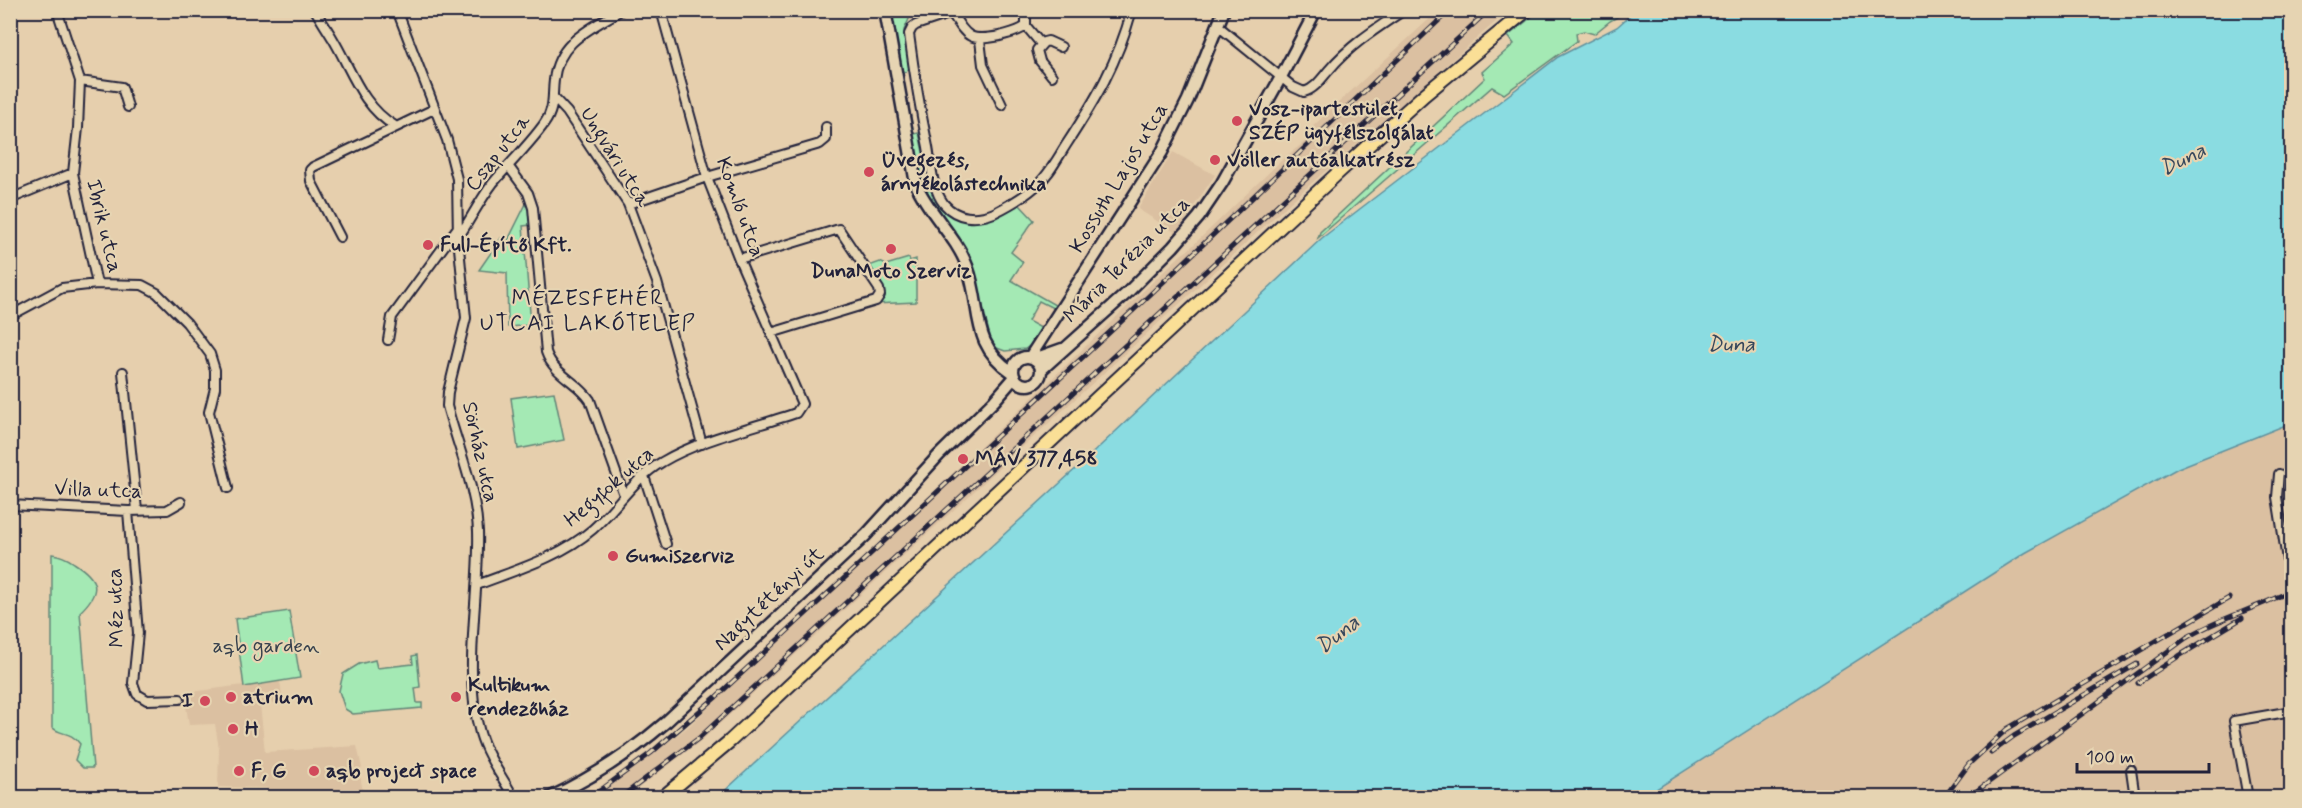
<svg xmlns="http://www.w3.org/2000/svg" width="2302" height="808" viewBox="0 0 2302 808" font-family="Mynerve,sans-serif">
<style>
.built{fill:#dbc0a1}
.green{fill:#a4e9b4;stroke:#638678;stroke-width:1.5}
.water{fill:#8adce1;stroke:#60929f;stroke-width:1.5}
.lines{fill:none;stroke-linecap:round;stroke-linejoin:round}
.street-casing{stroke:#22223b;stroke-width:12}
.secondary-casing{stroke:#22223b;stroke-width:15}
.primary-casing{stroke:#22223b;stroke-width:16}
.street{stroke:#e6d4b2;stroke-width:8}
.secondary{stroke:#e6d4b2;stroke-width:10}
.primary{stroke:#fadf96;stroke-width:12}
.rail-casing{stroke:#22223b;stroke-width:5}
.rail{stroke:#e6d4b2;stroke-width:3;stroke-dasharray:9;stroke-linecap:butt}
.poi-dot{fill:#d1495b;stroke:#e6d4b2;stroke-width:2}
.labels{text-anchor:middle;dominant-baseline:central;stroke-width:4.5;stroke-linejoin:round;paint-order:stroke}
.poi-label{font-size:21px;font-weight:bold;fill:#22223b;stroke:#e6d4b2;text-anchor:start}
.street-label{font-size:21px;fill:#22223b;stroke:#e6d4b2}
.park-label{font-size:21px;fill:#36404d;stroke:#e6d4b2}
.water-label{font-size:22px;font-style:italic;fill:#37475c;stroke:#e6d4b2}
.neighbourhood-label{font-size:22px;letter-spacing:1.5px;fill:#22223b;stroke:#e6d4b2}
</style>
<rect width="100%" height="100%" fill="#e6cfad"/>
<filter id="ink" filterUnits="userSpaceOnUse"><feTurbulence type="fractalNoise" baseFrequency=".0167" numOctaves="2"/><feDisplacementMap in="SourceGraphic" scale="12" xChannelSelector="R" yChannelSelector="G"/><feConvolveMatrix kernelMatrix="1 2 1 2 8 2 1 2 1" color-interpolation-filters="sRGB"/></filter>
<g filter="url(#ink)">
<!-- built -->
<path class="built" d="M1438,11H1508L1305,189L703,739L626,797H592L638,766L689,726L1182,254L1187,251L1284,158L1316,133L1312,127Z
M1173,152L1215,175L1176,233L1138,209Z
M2291,423V797L1644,798L2025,553L2178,468Z
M289,611L300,678L280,681L283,702L260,704L265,752L357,746L362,768L359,770L364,797H267V788L218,787L219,749L215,724L189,725L184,693L243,685L235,619Z"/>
<!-- green -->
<path class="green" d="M1540,10L1628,11L1610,21L1594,34L1584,31L1576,33L1577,41L1504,94L1492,87L1318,238L1320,232L1485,78L1482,72L1514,44L1508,36Z
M889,11H905L909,19L904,30L910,68L904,73L899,64Z
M902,92H906L914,134L919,133C928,174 934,235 993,217C1001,214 1010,208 1018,203L1034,220L1011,252L1023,262L1011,280L1055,305L1053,308L1039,301L1028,321L1041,328L1032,344L1025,349L1005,351L997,348L991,340L971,263L954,232L934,210L921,189Z
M526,204L529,205L531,225L523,226L531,325L508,327L507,273L479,270L501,238L508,240Z
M909,258L910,261L916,259V302L874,304L883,299C884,286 876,276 869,266L880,262L886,265Z
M554,392L564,440L518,449L511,398Z
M52,554C61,555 67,558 74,563C99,579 102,591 80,612L93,768H83L75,760L80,744C70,730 60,736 52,727Z
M289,611L300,678L244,687L235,619Z
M417,655L420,687L415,688L417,703H422V708L353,714L345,709L339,691L343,674L359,664L375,660L377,668L413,664L412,656Z"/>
<!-- water -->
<path class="water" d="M1636,10L2291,11V423L2178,468L2025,553L1644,797H718L1082,463L1322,238L1558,57L1617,27Z"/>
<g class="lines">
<defs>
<path id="street" d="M57,10L80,81L78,128L73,173L97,284
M315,10C321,20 327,29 333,39C351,69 362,107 395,126
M397,10L447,140L457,179L458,238L466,318L448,392L447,406C458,447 476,489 478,531C480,595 462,672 480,733C487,757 502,776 514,798
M950,10C967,37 968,42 1000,36C1010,33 1018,32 1026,26
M1026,10V26L1041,44
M952,13L916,25L912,28L909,34C914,72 920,109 928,147C931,164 932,189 944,204C957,219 976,220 994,213C1008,206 1025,196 1036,186C1049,175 1057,159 1066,145C1096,99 1117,64 1132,10
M1218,26L1293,87L1304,92C1315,89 1322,78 1329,70C1350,45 1377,28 1404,10
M980,40L983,65L1002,105
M1052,76L1040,61L1037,50L1044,42L1048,41L1061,47
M80,81L122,87L128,107
M554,98L567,112L628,204L657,282L702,444
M509,167L528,193L533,208L546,352C554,375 577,381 590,400L624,495
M10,199L73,173
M628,204L707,177L820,144L826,139V127
M340,237L311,181L310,170L313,167L434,109
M458,238C470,220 480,200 493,183C510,163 529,145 544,124C555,109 552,96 554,80C558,41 591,29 621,10
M739,259L839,229L879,289L880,295L876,301L771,333
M10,316L62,288L97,284L142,285L157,293L187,323L210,354L215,370V388L209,412L228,488
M388,340L392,317L458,227
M123,372L137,510
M2279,474L2277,497L2292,591
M644,476L666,544
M10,505L128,511L167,510L181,502
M128,511L138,633L133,683L137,694L147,700L180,699
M477,585C516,570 561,557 593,529C617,508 634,478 662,462C698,440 755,427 796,413L802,404L739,259L707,177L661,10
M2131,770L2135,798
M2248,798L2234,721L2292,711"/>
<path id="secondary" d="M885,10L916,184C929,214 956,236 967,266C983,309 969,343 1012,372
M1013 371a14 14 0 1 1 28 0a14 14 0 1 1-28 0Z
M1030,357L1162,152L1188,100L1224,10
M1034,359L1062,349
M1041,370L1127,293L1173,247L1199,217L1222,183L1281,77L1316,10
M10,797L11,798
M549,798C593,778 630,753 666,722L866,535L939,455L994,401L1014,378"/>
<path id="primary" d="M662,798L730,741L1340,171L1424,95L1527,10"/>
</defs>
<!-- street casing -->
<use href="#street" class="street-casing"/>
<!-- secondary casing -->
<use href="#secondary" class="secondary-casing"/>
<!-- primary casing -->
<use href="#primary" class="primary-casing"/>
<!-- street -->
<use href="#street" class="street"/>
<!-- secondary -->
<use href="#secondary" class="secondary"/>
<!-- primary -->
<use href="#primary" class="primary"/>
<defs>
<path id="rail" d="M2138,683L2179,656L2242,618
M1991,753L2014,736L2137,664
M590,798L651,753L716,697L1138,306L1450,10
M620,798L699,738L1489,10
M1944,798L1969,764L2007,729L2229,598
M1967,798L2186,638C2217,619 2252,610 2284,594"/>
</defs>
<!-- rail casing -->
<use href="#rail" class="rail-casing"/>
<!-- rail -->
<use href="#rail" class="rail"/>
</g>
</g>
<!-- markers -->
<g class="poi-dot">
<circle cx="1237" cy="121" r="6"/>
<circle cx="1215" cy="160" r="6"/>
<circle cx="869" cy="172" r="6"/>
<circle cx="428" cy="245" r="6"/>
<circle cx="891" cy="249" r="6"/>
<circle cx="963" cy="459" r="6"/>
<circle cx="613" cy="556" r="6"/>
<circle cx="231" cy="697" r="6"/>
<circle cx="456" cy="697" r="6"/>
<circle cx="205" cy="701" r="6"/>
<circle cx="233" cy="729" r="6"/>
<circle cx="239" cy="771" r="6"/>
<circle cx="314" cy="771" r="6"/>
</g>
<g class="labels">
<!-- poi labels -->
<g class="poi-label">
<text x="1249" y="109">Vosz-ipartestület,<tspan x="1249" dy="24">SZÉP ügyfélszolgálat</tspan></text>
<text x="881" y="160">Üvegezés,<tspan x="881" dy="24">árnyékolástechnika</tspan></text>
<text x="1227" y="160">Völler autóalkatrész</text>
<text x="440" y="245">Full-Építő Kft.</text>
<text x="891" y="271" text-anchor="middle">DunaMoto Szerviz</text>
<text x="975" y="459">MÁV 377,458</text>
<text x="625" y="556">Gumiszerviz</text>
<text x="468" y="685">Kultikum<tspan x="468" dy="24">rendezőház</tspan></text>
<text x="243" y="697">atrium</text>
<text x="193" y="701" text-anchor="end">I</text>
<text x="245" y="729">H</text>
<text x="251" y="771">F, G</text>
<text x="326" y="771">aqb project space</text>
</g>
<!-- street labels -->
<g class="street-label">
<text transform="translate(498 153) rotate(-52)">Csap utca</text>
<text transform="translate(615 157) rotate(58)">Ungvári utca</text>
<text transform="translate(1119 178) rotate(-59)">Kossuth Lajos utca</text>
<text transform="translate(740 207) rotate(70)">Komló utca</text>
<text transform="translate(104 226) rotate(76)">Ibrik utca</text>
<text transform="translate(1127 260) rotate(-45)">Mária Terézia utca</text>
<text transform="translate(480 452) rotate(77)">Sörház utca</text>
<text transform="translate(609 487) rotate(-41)">Hegyfok utca</text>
<text transform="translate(98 490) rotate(2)">Villa utca</text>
<text transform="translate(769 599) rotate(-43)">Nagytétényi út</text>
<text transform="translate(116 608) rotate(-92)">Méz utca</text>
</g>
<!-- park labels -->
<g class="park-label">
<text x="266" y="646">aqb garden</text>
</g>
<!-- water labels -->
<g class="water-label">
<text transform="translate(2183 160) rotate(-26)">Duna</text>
<text x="1731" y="345">Duna</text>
<text transform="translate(1338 635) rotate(-38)">Duna</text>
</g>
<!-- neighbourhood labels -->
<g class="neighbourhood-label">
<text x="588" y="299">MÉZESFEHÉR<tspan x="588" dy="25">UTCAI LAKÓTELEP</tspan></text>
</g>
</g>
<!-- margin -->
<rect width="2302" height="808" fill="none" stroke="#e6d4b2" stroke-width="36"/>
<rect x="18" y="18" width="2266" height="772" fill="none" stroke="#22223b" stroke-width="2" filter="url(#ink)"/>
<!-- scale -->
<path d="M2077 763v9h132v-9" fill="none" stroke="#22223b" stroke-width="3"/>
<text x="2086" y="763" font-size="18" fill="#22223b" stroke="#e6d4b2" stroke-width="4.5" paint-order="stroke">100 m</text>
</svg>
